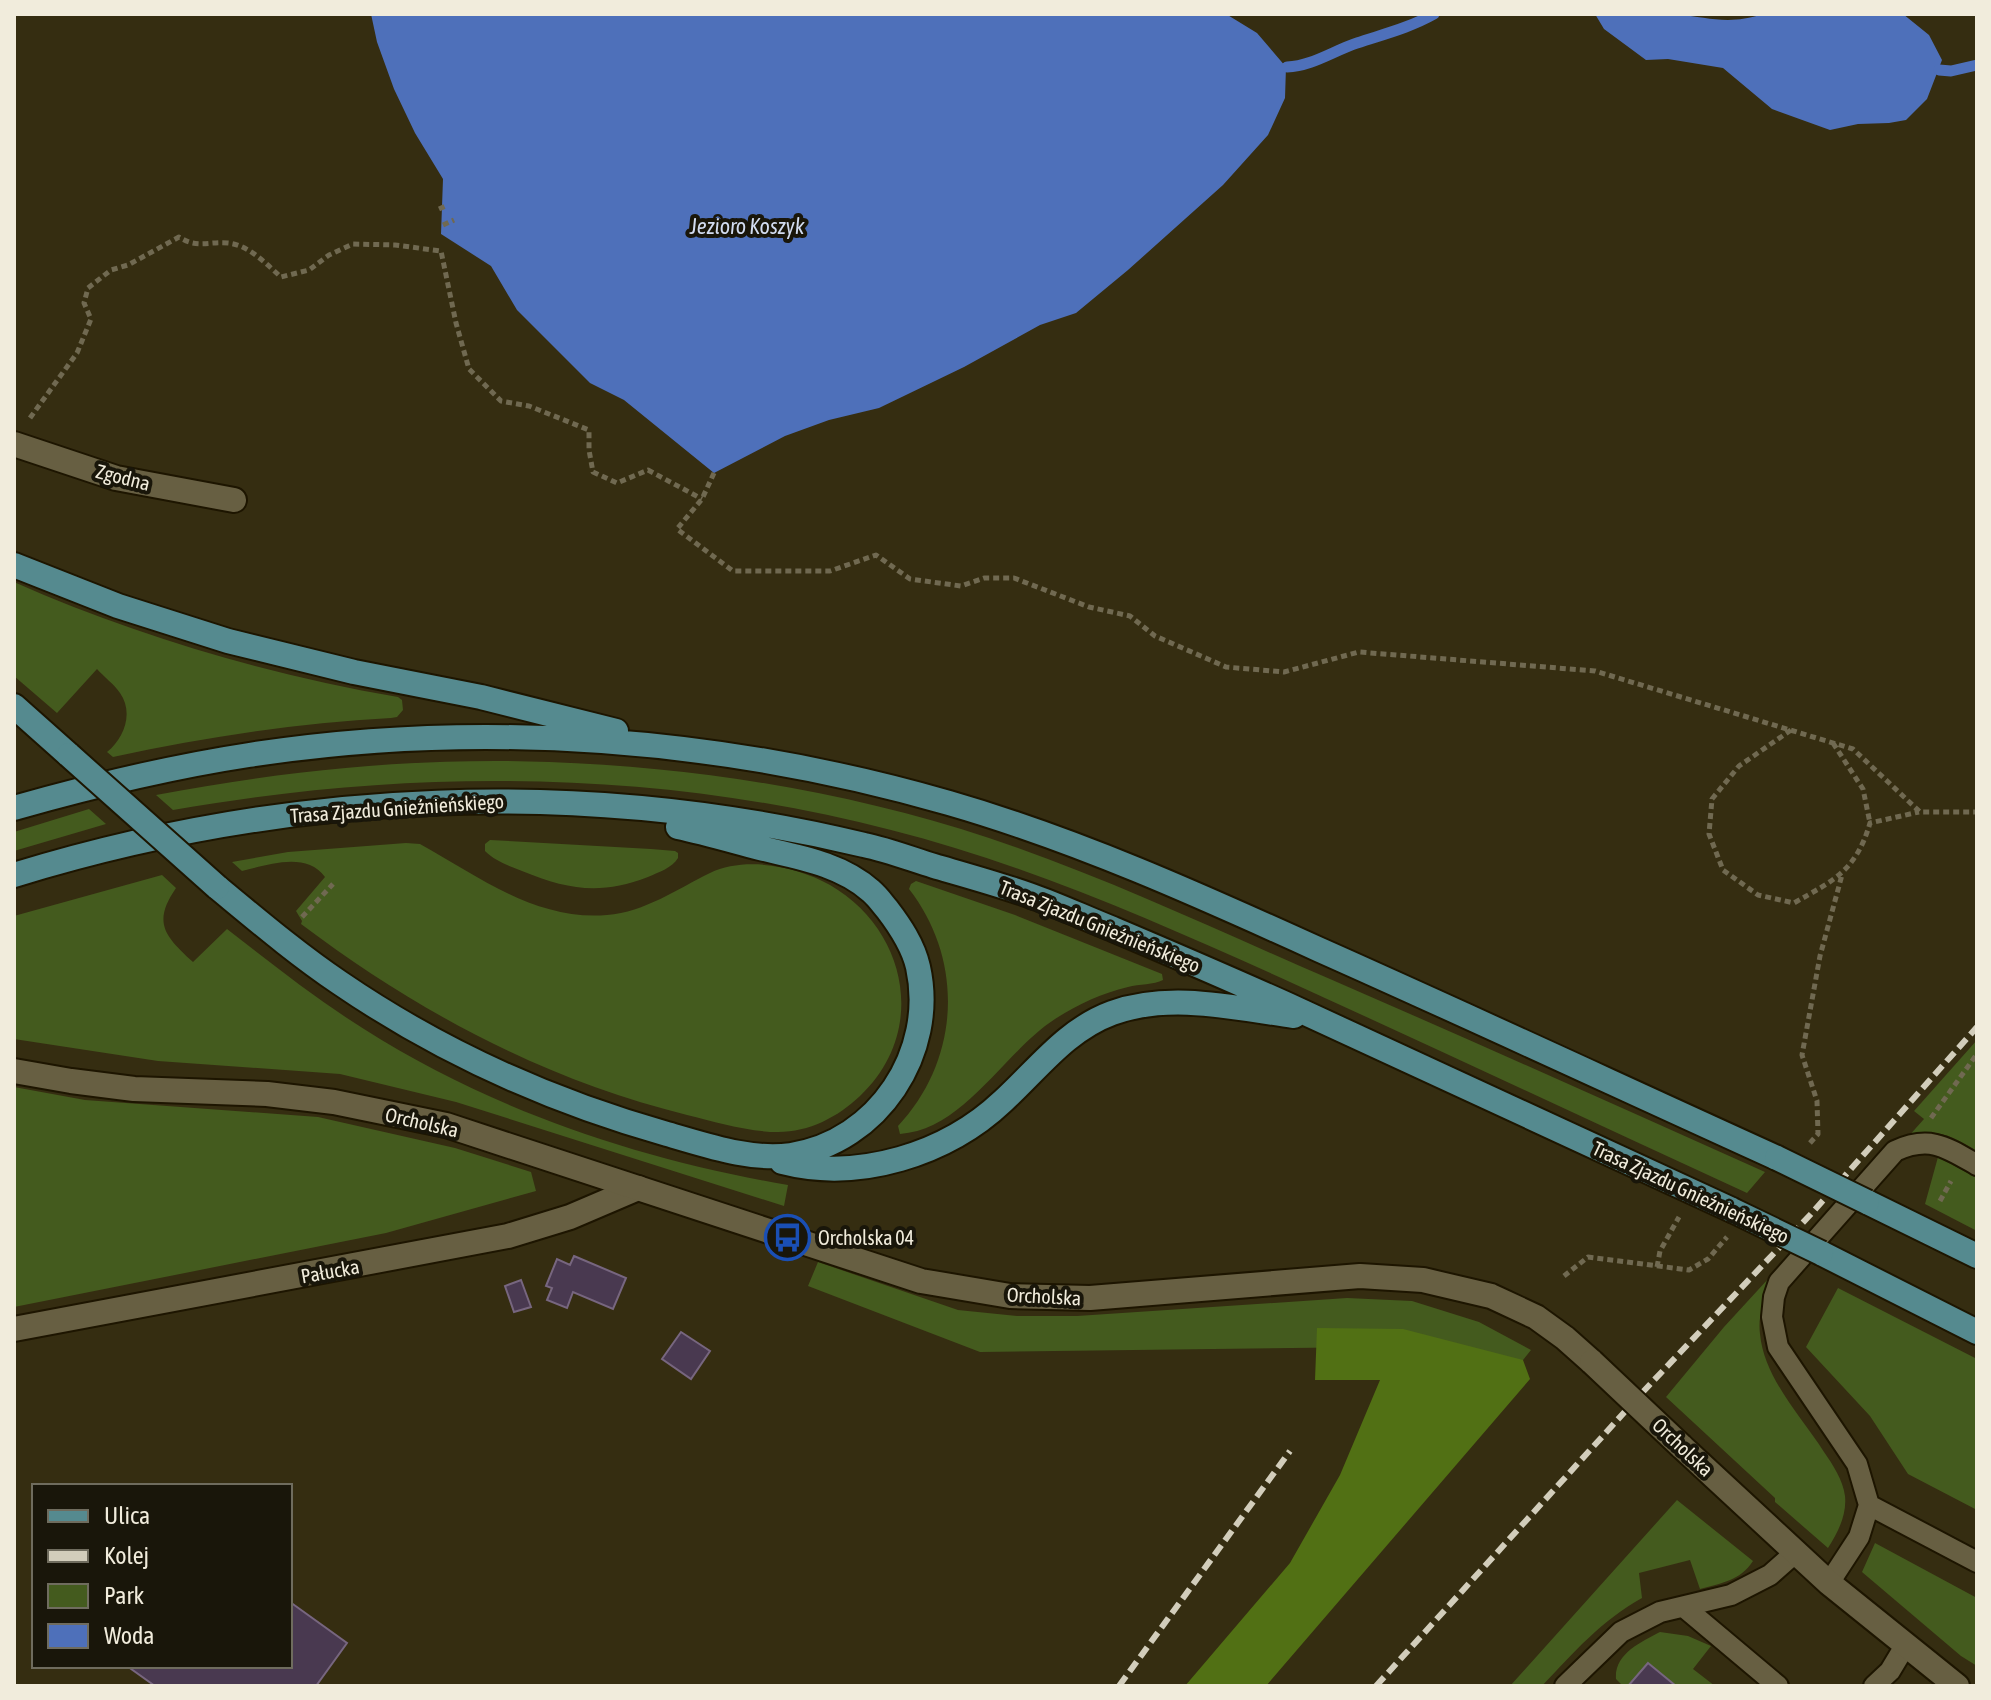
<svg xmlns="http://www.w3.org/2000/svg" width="1991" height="1700" viewBox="0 0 1991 1700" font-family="'Asap Condensed',sans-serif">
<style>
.green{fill:#445b1e}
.forest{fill:#517014}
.water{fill:#4e70ba}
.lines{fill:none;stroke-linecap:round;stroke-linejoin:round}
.stream{stroke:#4e70ba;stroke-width:11}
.building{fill:#493950;stroke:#77667f;stroke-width:2}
.service-casing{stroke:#1d1500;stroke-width:24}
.minor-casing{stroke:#1d1500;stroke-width:28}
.tertiary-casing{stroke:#1d1500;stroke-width:28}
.primary-casing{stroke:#1d1500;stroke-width:28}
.path{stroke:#706951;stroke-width:5;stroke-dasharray:6 4;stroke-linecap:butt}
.service{stroke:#675f42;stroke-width:20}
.minor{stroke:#675f42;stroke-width:24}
.tertiary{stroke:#675f42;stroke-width:24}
.primary{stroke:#558a8f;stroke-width:24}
.rail{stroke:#d2cdbb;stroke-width:6;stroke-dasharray:12 6;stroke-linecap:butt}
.tertiary-bridge-casing{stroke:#1d1500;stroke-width:28;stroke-linecap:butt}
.primary-bridge-casing{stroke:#1d1500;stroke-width:28;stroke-linecap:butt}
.tertiary-bridge{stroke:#675f42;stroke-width:24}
.primary-bridge{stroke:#558a8f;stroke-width:24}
.labels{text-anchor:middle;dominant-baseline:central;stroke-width:8;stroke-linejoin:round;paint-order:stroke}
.street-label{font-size:20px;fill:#f1ecdc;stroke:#19160a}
.poi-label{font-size:20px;fill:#f1ecdc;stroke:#19160a;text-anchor:start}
.water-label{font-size:22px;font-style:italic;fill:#d2dcf0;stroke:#19160a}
</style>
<rect width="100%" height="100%" fill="#352d11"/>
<!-- green -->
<path class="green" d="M14,582C136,636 266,674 398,697L402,700L403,710L397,717L391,718C297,723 205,737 113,757L107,752C124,738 134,713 120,693C114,684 104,677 97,669L57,713L14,676Z
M508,761C670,763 834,787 989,838C1106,877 1216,930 1330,979C1475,1042 1620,1107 1765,1172L1747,1193C1591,1121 1435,1048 1279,977C1152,920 1025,864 891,830C656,769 411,768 173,810L156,795C272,773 389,760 508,761Z
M89,809L106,824L14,851V832Z
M490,840L651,849L675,851L678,853V858C672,868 659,872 648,877C601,895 568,890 522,871C509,866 495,861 485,851V844Z
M406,843L420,844C478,876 536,921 607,915C645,912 677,889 710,873C745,856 797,866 830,885C908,930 928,1032 860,1096C838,1117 809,1132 778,1132C748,1132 716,1122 687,1115C545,1080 418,1012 301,924L302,921L296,911L325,877C306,851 268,865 242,871L232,862L288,852Z
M162,875L176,888C152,923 165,936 193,962L227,929C272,964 316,999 364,1029C493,1111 638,1159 788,1185L784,1206L456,1102L340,1074L158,1061L14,1039V916Z
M916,881L1015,915L1162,974L1163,980C1154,985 1139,984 1128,987C1102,993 1077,1005 1055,1019C1005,1051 964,1130 900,1134L898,1126C960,1060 965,961 909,889L911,884Z
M1977,1040V1151C1952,1136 1935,1126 1907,1138L1924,1119L1914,1111Z
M14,1087L85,1100L318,1117L455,1148L531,1172L536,1191L386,1233L14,1307Z
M1938,1157L1977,1178V1231L1925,1204Z
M818,1262L958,1310L1017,1316H1077L1347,1298L1412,1301L1479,1322L1531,1350L1508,1379L1376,1347L980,1352L808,1286Z
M1780,1266C1778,1297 1756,1299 1760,1334C1764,1378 1801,1416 1824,1452C1833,1465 1843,1480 1845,1496C1847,1515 1838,1532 1828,1548L1775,1502V1498L1666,1397L1724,1327Z
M1838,1288L1977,1359V1510L1908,1474L1870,1416L1806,1347Z
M1677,1500L1753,1561C1740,1581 1721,1583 1700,1589L1690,1560L1639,1573L1642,1598C1602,1620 1573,1653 1542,1686H1510Z
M1875,1543L1977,1598V1666L1961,1656L1862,1572Z
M1660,1632L1688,1636L1711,1646L1693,1669L1715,1686H1676L1648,1663L1628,1686H1623L1616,1679C1614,1654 1641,1642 1660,1632Z"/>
<!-- forest -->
<path class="forest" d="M1317,1328L1403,1329L1523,1360L1530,1379L1266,1686H1185L1290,1563L1340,1475L1380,1380H1315Z"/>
<!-- water -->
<path class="water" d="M371,14H1226L1257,33L1286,67L1285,98L1268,135L1223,185L1128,270L1076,313L1040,325L964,367L879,408L829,420L785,436L714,473L624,400L590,383L517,310L491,266L441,234L443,179L415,133L394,89L377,42Z
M1595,14C1622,14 1651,11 1677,14C1709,18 1730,25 1763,14H1903L1929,35L1942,60L1927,99L1906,120L1889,123L1858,124L1830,130L1772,109L1723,68L1668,59L1646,60L1604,29Z"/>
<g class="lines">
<!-- stream -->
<path class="stream" d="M1287,67C1312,66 1333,51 1357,43C1384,34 1409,28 1434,14
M1939,70L1951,71L1977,65"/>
</g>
<!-- building -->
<path class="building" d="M574,1256L626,1278L613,1309L573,1292L567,1308L547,1300L552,1288L546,1286L557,1259L570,1265Z
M521,1280L531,1307L514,1312L505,1286Z
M681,1332L710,1351L691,1379L662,1359Z
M290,1602L347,1643L316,1686H155L127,1666H290Z
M1648,1663L1676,1686H1628Z"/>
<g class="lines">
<defs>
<path id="service" d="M1869,1505L1977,1562
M1829,1583L1859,1537L1869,1505L1857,1464L1778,1347L1772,1317L1774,1297L1779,1282L1895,1151C1930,1135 1946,1147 1977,1165
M1684,1607L1778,1686
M1565,1686L1621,1632L1660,1612L1731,1595L1770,1575L1796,1552
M1874,1686L1890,1671L1905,1646"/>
<path id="minor" d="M14,444L116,478L234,500
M14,1329L508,1236L570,1217L638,1188"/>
<path id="tertiary" d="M14,1071L71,1081L134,1089L267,1094L334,1102L446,1125L921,1281L1010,1296L1090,1298L1360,1276L1423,1280L1491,1296L1536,1317L1565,1338L1592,1362
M1681,1446L1829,1583L1957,1686"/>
<path id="primary" d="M14,565L118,606L228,641L354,672L481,697L616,731
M14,706L69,755
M14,808C92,786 170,767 249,755C482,719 724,738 949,803C1077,840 1199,895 1320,950C1473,1018 1625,1089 1777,1158
M14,875C291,790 582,777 864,845C888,850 911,859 934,866C965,875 998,884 1029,895C1058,905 1085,918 1113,929C1172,954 1230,979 1288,1005C1436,1072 1584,1141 1732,1210
M217,887C257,920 297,954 340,983C441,1052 550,1101 667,1134C706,1145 751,1161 791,1155C878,1142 937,1052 918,967C913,945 900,926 887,909C882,903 877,896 871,891C841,864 798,857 760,848C733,841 706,833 678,827
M782,1162C859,1182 947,1154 1003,1101C1038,1069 1066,1030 1112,1013C1170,992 1235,1008 1294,1016
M1867,1202L1977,1256
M1821,1253L1977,1332"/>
</defs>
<!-- service casing -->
<use href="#service" class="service-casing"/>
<!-- minor casing -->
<use href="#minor" class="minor-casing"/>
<!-- tertiary casing -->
<use href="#tertiary" class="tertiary-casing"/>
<!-- primary casing -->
<use href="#primary" class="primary-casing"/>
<!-- path -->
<path class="path" d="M439,209L448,205
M443,225L454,220
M30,418L77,353L91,319L84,303L88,288L111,270L128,265L179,237C197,249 209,241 228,243C249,245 266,264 281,277L309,270L329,255L353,244L395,245L441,251L456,323L469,369L501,401L529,406L589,430V450L593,472L617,483L648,470L702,499
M714,473L702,499L677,529L733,571H830L876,555L910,579L961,586L984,578H1014L1089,607L1130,616L1155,636L1226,667L1284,672L1359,652L1595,671L1853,749L1920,812H1977
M1791,730L1739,766L1712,799L1709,834L1723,870L1758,895L1794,903C1834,880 1856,871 1870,823L1919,812
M1833,743L1863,789L1870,823
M302,917L333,884
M1931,1118L1977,1054
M1810,1143L1818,1134L1817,1101L1802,1055L1820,956L1842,875
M1940,1201L1951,1181
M1657,1267L1660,1251L1679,1217
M1564,1276L1588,1257L1689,1270L1708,1259L1727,1237"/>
<!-- service -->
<use href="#service" class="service"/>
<!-- minor -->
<use href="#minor" class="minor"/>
<!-- tertiary -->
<use href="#tertiary" class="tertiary"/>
<!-- primary -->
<use href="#primary" class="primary"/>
<!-- rail -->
<path class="rail" d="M1119,1686L1290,1451
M1376,1686L1640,1395L1811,1214L1977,1027"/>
<defs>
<path id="tertiary-bridge" d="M1592,1362L1681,1446"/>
<path id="primary-bridge" d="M69,755L217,887
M1777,1158L1867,1202
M1732,1210L1821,1253"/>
</defs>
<!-- tertiary-bridge casing -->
<use href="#tertiary-bridge" class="tertiary-bridge-casing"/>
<!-- primary-bridge casing -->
<use href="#primary-bridge" class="primary-bridge-casing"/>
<!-- tertiary-bridge -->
<use href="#tertiary-bridge" class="tertiary-bridge"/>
<!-- primary-bridge -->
<use href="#primary-bridge" class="primary-bridge"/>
</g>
<!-- icons -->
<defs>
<symbol id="bus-ring" viewBox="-11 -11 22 22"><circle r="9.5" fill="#19160a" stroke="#1a4fb4" stroke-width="1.5"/><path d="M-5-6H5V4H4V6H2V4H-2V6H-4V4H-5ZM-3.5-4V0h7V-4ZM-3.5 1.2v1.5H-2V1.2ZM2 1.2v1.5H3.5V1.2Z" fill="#1a4fb4"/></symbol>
</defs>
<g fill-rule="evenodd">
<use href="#bus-ring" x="762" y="1212" width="51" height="51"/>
</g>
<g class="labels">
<!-- street labels -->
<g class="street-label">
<text transform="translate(123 477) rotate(14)">Zgodna</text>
<text transform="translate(397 808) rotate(-4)">Trasa Zjazdu Gnieźnieńskiego</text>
<text transform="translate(1100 926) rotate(22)">Trasa Zjazdu Gnieźnieńskiego</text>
<text transform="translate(422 1122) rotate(13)">Orcholska</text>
<text transform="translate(1691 1192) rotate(25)">Trasa Zjazdu Gnieźnieńskiego</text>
<text transform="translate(330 1271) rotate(-10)">Pałucka</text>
<text transform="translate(1044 1296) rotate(3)">Orcholska</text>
<text transform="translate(1683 1447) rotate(43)">Orcholska</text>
</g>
<!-- poi labels -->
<g class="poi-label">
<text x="818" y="1237">Orcholska 04</text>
</g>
<!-- water labels -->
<g class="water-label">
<text x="747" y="226">Jezioro Koszyk</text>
</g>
</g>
<!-- border -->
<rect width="1991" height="1700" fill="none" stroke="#f1ecdc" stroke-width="32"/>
<!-- legend -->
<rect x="32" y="1484" width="260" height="184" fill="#19160a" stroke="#6f6c5e" stroke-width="2"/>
<rect x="48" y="1510" width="40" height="12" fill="#558a8f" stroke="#6f6c5e" stroke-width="2"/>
<text x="104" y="1524" font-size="24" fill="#f1ecdc">Ulica</text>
<rect x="48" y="1550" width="40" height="12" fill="#d2cdbb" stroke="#6f6c5e" stroke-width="2"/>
<text x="104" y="1564" font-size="24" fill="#f1ecdc">Kolej</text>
<rect x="48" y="1584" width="40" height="24" fill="#445b1e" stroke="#6f6c5e" stroke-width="2"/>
<text x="104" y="1604" font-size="24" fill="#f1ecdc">Park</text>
<rect x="48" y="1624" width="40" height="24" fill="#4e70ba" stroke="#6f6c5e" stroke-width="2"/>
<text x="104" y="1644" font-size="24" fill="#f1ecdc">Woda</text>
</svg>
